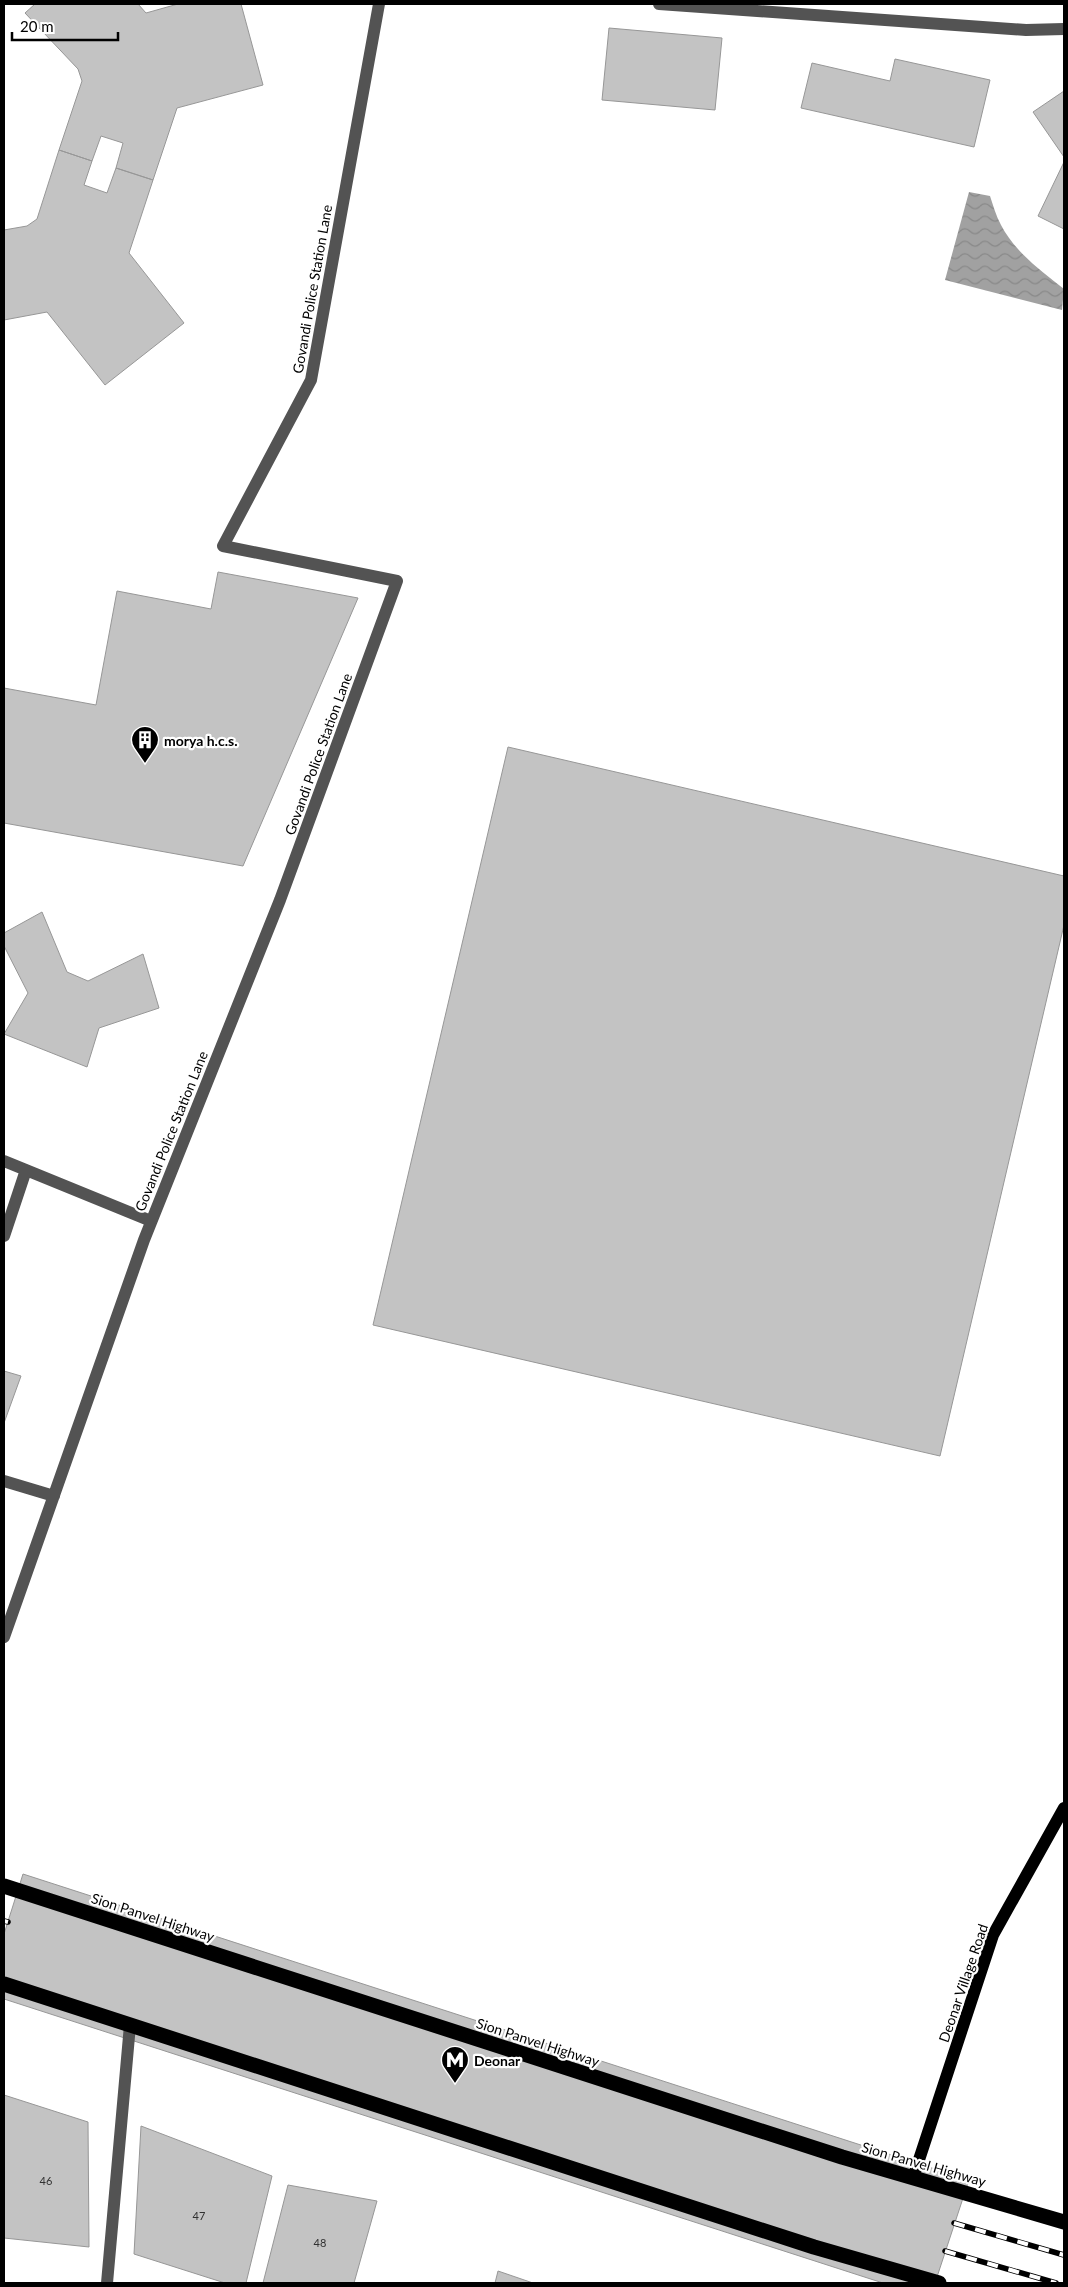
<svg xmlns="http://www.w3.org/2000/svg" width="1068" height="2287" viewBox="0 0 1068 2287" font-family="Lato,sans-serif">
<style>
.water{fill:url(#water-waves)}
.building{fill:#c3c3c3;stroke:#979797}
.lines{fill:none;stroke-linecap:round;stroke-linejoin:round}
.minor{stroke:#535353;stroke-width:12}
.major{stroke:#000;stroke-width:12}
.highway{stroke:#000;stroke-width:15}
.rail-casing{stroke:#000;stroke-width:5.5}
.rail{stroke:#fff;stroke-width:4;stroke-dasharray:11;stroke-linecap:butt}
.labels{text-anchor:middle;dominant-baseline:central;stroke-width:4.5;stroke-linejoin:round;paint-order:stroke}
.number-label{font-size:11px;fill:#313131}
.street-label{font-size:14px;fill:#000;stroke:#fff}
.poi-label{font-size:14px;font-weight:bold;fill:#000;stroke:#fff;text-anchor:start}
</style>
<defs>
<pattern id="water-waves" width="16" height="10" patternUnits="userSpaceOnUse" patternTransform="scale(1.25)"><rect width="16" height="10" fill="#a1a1a1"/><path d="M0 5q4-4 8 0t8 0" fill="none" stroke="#898989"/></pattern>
</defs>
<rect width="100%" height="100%" fill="#fff"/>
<!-- water -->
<path class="water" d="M969,192L990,196C993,205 996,216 1001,225C1015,252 1041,271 1064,289L1062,310L945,280Z"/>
<!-- building -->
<path class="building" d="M35,4H138L146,13L178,4H241L263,85L177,108L153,180L116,168L123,143L101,136L92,161L59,150L82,81L78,69L25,13Z
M609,28L722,38L715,110L602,100Z
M895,59L990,80L974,147L801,108L812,63L890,81Z
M1064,91V157L1033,112Z
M59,150L92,161L84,185L107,193L116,168L153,180L129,253L184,323L105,385L47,312L4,320V230L27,226L37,219Z
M1064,162V229L1038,216Z
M218,572L358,598L243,866L4,823V688L96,705L117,591L211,609Z
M508,747L1064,876V925L940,1456L373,1325Z
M42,912L67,972L88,981L143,954L159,1008L99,1028L87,1067L4,1034L28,993L4,946V933Z
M4,1371L21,1376L4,1423Z
M23,1874L969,2180L935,2283H883L4,1999V1934Z
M4,2095L88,2122L89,2247L4,2238Z
M141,2126L272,2176L246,2283H225L134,2254Z
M288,2185L377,2201L354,2283H263Z
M498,2271L533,2283H495Z"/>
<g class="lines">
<!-- minor -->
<path class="minor" d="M659,4L1026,30L1064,29
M4,1161L151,1221
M4,1236L26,1170
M4,1481L54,1496
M4,1637L144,1240L280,900L397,581L223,546L311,380L379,4
M107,2283L130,2025"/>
<!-- major -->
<path class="major" d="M913,2178L993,1935L1064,1808"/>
<!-- highway -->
<path class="highway" d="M4,1886L842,2157L1064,2222
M4,1984L814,2247L939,2283"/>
<defs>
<path id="rail" d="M4,1921L8,1922
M954,2223L1064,2255
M945,2251L1056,2283"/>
</defs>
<!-- rail casing -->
<use href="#rail" class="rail-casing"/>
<!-- rail -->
<use href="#rail" class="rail"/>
</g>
<!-- icons -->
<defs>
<symbol id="building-pin" viewBox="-11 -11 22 30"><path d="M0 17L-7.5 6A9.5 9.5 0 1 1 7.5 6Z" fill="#000" stroke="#fff"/><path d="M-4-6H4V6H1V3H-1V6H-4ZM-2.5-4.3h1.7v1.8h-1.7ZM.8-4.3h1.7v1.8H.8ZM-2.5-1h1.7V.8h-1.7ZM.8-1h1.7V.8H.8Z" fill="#fff"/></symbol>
<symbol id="metro-pin" viewBox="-11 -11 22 30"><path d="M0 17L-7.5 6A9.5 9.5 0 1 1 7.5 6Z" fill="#000" stroke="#fff"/><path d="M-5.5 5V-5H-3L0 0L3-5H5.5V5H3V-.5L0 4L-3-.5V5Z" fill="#fff"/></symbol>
</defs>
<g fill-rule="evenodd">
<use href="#building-pin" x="129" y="724" width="32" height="43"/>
<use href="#metro-pin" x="439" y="2044" width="32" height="43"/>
</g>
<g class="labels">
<!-- number labels -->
<g class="number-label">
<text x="46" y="2180">46</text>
<text x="199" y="2215">47</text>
<text x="320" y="2242">48</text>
</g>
<!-- street labels -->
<g class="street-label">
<text transform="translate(312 289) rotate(-80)">Govandi Police Station Lane</text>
<text transform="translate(318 754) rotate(-70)">Govandi Police Station Lane</text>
<text transform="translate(171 1131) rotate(-68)">Govandi Police Station Lane</text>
<text transform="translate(153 1917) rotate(18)">Sion Panvel Highway</text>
<text transform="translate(963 1983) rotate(-71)">Deonar Village Road</text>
<text transform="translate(538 2042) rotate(18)">Sion Panvel Highway</text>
<text transform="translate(924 2164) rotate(16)">Sion Panvel Highway</text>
</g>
<!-- poi labels -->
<g class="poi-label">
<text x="164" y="740">morya h.c.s.</text>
<text x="474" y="2060">Deonar</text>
</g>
</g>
<!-- border -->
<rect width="1068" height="2287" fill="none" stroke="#000000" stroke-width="10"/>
<!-- scale -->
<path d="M12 32v8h106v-8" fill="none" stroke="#000000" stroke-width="2.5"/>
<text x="20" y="32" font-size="15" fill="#000000" stroke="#ffffff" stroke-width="4" paint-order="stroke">20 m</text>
</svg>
